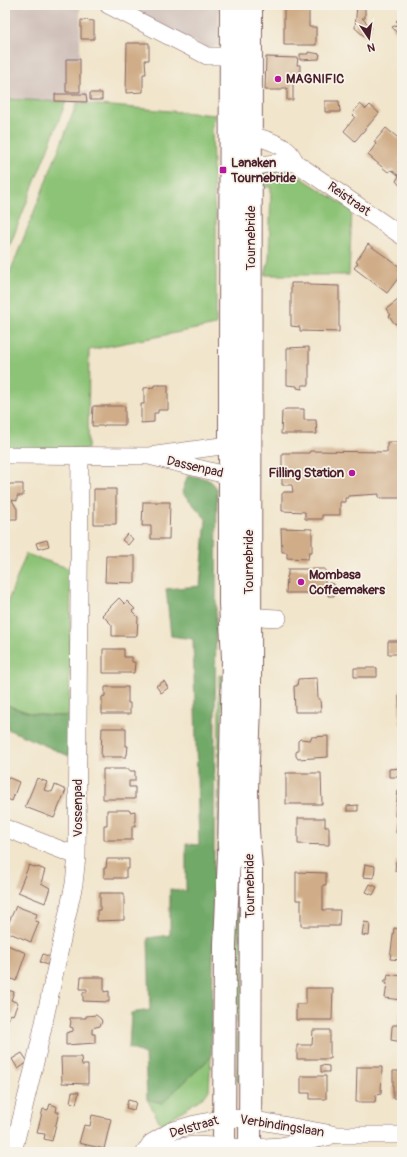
<svg xmlns="http://www.w3.org/2000/svg" width="407" height="1157" viewBox="0 0 407 1157" font-family="Pangolin,sans-serif">
<style>
.industrial{fill:#cfc0ba}
.green{fill:#8cc376;stroke:#6b7150}
.forest{fill:#71a967;stroke:#5e6449}
.building{fill:#d0ad88}
.lines{fill:none;stroke-linecap:round;stroke-linejoin:round}
.minor-casing{stroke:#846463;stroke-width:18}
.major-casing{stroke:#846463;stroke-width:24}
.minor{stroke:#fff;stroke-width:17}
.major{stroke:#fff;stroke-width:22}
.poi-dot{fill:#b5179e;stroke:#f7f3e8;stroke-width:1.5}
.labels{text-anchor:middle;dominant-baseline:central;stroke-width:3.5;stroke-linejoin:round;paint-order:stroke}
.poi-label{font-size:13px;font-weight:bold;fill:#4a1f2b;stroke:#f7f3e8;text-anchor:start}
.street-label{font-size:13px;fill:#4a1f2b;stroke:#f7f3e8}
</style>
<rect width="100%" height="100%" fill="#f7f3e8"/>
<filter id="ink" filterUnits="userSpaceOnUse"><feTurbulence type="fractalNoise" baseFrequency=".025" numOctaves="2"/><feDisplacementMap in="SourceGraphic" scale="8" xChannelSelector="R" yChannelSelector="G"/><feConvolveMatrix kernelMatrix="1 2 1 2 8 2 1 2 1" color-interpolation-filters="sRGB"/></filter>
<filter id="wash" filterUnits="userSpaceOnUse"><feTurbulence type="fractalNoise" baseFrequency=".012" numOctaves="4" result="noise"/><feDisplacementMap in="SourceGraphic" scale="16" xChannelSelector="R" yChannelSelector="G"/><feGaussianBlur stdDeviation="0.9" result="paint"/><feColorMatrix in="noise" values="0 0 0 0 0 0 0 0 0 0 0 0 0 0 0 0 0 1.4 0 .05"/><feComposite in="paint" operator="in"/></filter>
<g filter="url(#wash)">
<rect width="100%" height="100%" fill="#f1e5cb"/>
<!-- industrial -->
<path class="industrial" d="M5,5H80V91H88V104L5,99Z
M121,5H219L218,45L208,49Z"/>
<!-- green -->
<path class="green" d="M5,99L66,102L5,258Z
M77,103L216,115L212,127L214,205L216,215V325L89,350L88,449L5,450V285Z
M286,168L352,210L349,275H265L269,259L271,187H262L264,172Z
M26,554L71,569L69,716C43,716 30,715 5,704V609Z
M219,675L223,676L218,891Z
M236,856L244,857V1082L237,1081V975L231,934Z
M211,1057L209,1090L205,1096L161,1125L147,1099L162,1103Z"/>
<!-- forest -->
<path class="forest" d="M188,475C201,478 212,477 217,490L213,968L211,1057L162,1103L147,1099L145,1054L129,1048L131,1013L150,1010L148,938L170,935V889L186,891V844L199,845L193,639L171,636L166,589L200,586L206,519L182,492Z
M5,704C30,715 43,716 69,716V756L5,728Z"/>
<g id="blocks">
<!-- building -->
<path class="building" d="M357,5H365V18H362L372,28L364,36L355,28Z
M284,9L309,10V27H316V45H284Z
M402,16V31L398,34L392,27L399,24L396,21Z
M81,20L94,21V39H81Z
M127,43H149V60H145L146,74H143V92L126,93Z
M308,52L320,54L319,59L300,60V54H308Z
M266,57L298,58L297,65H300V74H290V79H293V100H287V88H282V90H265Z
M66,59H80V92H66Z
M90,93H102V100H90Z
M55,94H86L87,102L55,101Z
M325,101H339L340,112H325Z
M360,104L366,109L370,105L379,113L355,141L344,131L355,117L352,114Z
M386,128L402,141V157L399,160L402,162V188L396,181L399,176L392,170L388,172L368,155L376,144L374,142Z
M368,244L400,267L398,270L402,273L387,293L354,268L358,263L356,262Z
M291,283H309V285L339,286V332L300,331V327L291,326Z
M402,297V330L397,323L395,324L389,316L391,315L386,309Z
M309,347V385H302V389L297,388V386L287,385V348Z
M154,385H168V410H158V413H154V422L141,423V404H144V388L154,387Z
M93,406H125V425H104V426H92Z
M286,409H304V420H316L317,434H281L282,411Z
M387,442H397L398,452H402V498H379V494L348,496V498H345V502H340V515H322V519H305V512L282,511V494L284,492H293L292,485H282V453H309L310,451L387,452Z
M11,484H23V496H17V501L12,500L17,509V519H7L5,518V486Z
M94,489H116V524H94Z
M143,502H170L169,539H151V526H142Z
M281,528L312,529V552H309L308,559L287,558V552H282Z
M127,534L133,539L128,545L122,540Z
M47,540L49,546L38,549L36,543Z
M106,556H135V583L105,582Z
M288,569H325V593H286L287,576H288Z
M329,583L334,584V596H328Z
M119,598L125,604L127,601L135,609L132,611L138,617L137,636H112V625L102,615Z
M388,641H402V654H388Z
M103,649H124V657H132V662H135L134,673H103Z
M354,668H377V677H354Z
M317,678L318,699H320L321,712H295L294,686H297L298,679Z
M164,681L168,688L161,693L156,686Z
M105,687H128V703H130V714H102V697L105,696Z
M399,692H402V724H400Z
M102,728H126V746H128L127,755H126V757H101Z
M328,736V757L298,759L296,756V752L298,751V741L300,739L311,740V737Z
M402,768V777H389V769Z
M103,769H129V771H135V781H129V787H135V799H103Z
M286,773H321L322,804H286Z
M5,776L19,782L12,801L5,798Z
M37,778L47,782L44,790L52,792L55,785L66,790L54,818L25,807Z
M398,791H402V834L396,833L398,817L395,816Z
M358,805V811H347V806Z
M107,810H129L130,812L135,811V826H132V840H104V825H107Z
M298,818H325V827H329V845L298,844Z
M107,859H129V869H126V878H104V868H106Z
M396,861L402,862V872L395,871Z
M365,864L375,866L374,878L363,877Z
M29,865L37,868L38,867L45,870L41,883L50,888L45,903L18,892Z
M296,872L326,873V885H323V910H340L339,926H301V900H296Z
M370,884L377,887L373,895L366,892Z
M100,893H124V920L97,921V910H100Z
M16,906L37,914L35,921L39,922L31,942L5,931L6,923L8,924Z
M364,922L370,923L369,936L362,935Z
M394,928L402,929V960L390,959Z
M5,944L26,953L16,981L5,976Z
M43,954L50,957L47,965L40,962Z
M388,974L402,976V1000L385,998L387,983H384L385,980H387Z
M81,977H104V992L109,991V1002L83,1001V992H87V989H80Z
M306,988H333L332,1020H296V1004H306Z
M5,989L14,992L11,1000L18,1003L13,1015L11,1014L8,1020L5,1019Z
M400,1011L402,1012V1042L391,1040L392,1027L393,1025H398Z
M96,1015L101,1019L102,1022L100,1026L92,1028V1034H95V1043L66,1045V1033L73,1031V1028L70,1027L71,1021L70,1020V1018H86V1016Z
M313,1030H330V1059H297V1045H312Z
M22,1053L28,1062L18,1069L12,1059Z
M61,1057H81L82,1065H88V1084L62,1083Z
M321,1065L329,1066V1072H321Z
M357,1067H382L381,1094L376,1095L375,1102H356Z
M393,1071H402V1098H393Z
M301,1076H326V1099H310V1093H301Z
M72,1092H79L76,1104L70,1102Z
M128,1100L136,1102L134,1110L126,1108Z
M50,1104L56,1106L57,1107L56,1112H59L52,1141L44,1139L45,1134L37,1133L43,1109L48,1110Z
M92,1115L111,1119L104,1149L79,1143L84,1125L90,1126Z"/>
</g>
</g>
<g filter="url(#ink)">
<use href="#blocks" fill-opacity="0" stroke="#846463" stroke-width="1"/>
<g class="lines">
<defs>
<path id="minor" d="M108,5L207,56H231L239,49
M251,135C264,139 280,143 289,152C292,155 294,160 296,163L402,236
M252,171L260,165L283,162L296,163
M5,455L149,456L221,446L230,448L239,456
M149,456L230,476L241,470
M239,616L278,618
M5,828L77,856
M13,1152L38,1050L74,884L77,856L80,456
M145,1152L151,1143L171,1131L195,1124L225,1118L250,1119L338,1135H402
M152,1152L171,1148L195,1145L250,1148L280,1146L328,1137"/>
<path id="major" d="M224,1152L225,944L229,856L233,658L230,604V352L231,5
M250,1152L251,868L248,831L247,789L250,705L251,5"/>
</defs>
<!-- minor casing -->
<use href="#minor" class="minor-casing"/>
<!-- major casing -->
<use href="#major" class="major-casing"/>
<!-- minor -->
<use href="#minor" class="minor"/>
<!-- major -->
<use href="#major" class="major"/>
</g>
</g>
<!-- markers -->
<g class="poi-dot">
<circle cx="278" cy="79" r="4"/>
<rect x="219" y="166" width="8" height="8" rx="2"/>
<circle cx="352" cy="473" r="4"/>
<circle cx="301" cy="582" r="4"/>
</g>
<g class="labels">
<!-- poi labels -->
<g class="poi-label">
<text x="286" y="79">MAGNIFIC</text>
<text x="231" y="163">Lanaken<tspan x="231" dy="15">Tournebride</tspan></text>
<text x="344" y="473" text-anchor="end">Filling Station</text>
<text x="309" y="575">Mombasa<tspan x="309" dy="15">Coffeemakers</tspan></text>
</g>
<!-- street labels -->
<g class="street-label">
<text transform="translate(349 199) rotate(35)">Reistraat</text>
<text transform="translate(251 238) rotate(-90)">Tournebride</text>
<text transform="translate(195 467) rotate(13)">Dassenpad</text>
<text transform="translate(249 562) rotate(-90)">Tournebride</text>
<text transform="translate(78 808) rotate(-90)">Vossenpad</text>
<text transform="translate(250 886) rotate(-91)">Tournebride</text>
<text transform="translate(282 1126) rotate(9)">Verbindingslaan</text>
<text transform="translate(194 1127) rotate(-16)">Delstraat</text>
</g>
</g>
<!-- margin -->
<rect width="407" height="1157" fill="none" stroke="#f7f3e8" stroke-width="20"/>
<!-- north arrow -->
<g transform="translate(369 38) rotate(167)" stroke="#f7f3e8" stroke-width="3" paint-order="stroke">
<path d="M0-3L7 15L0 10L-7 15Z" fill="#4a1f2b"/>
<text y="-6" font-size="11" font-weight="bold" text-anchor="middle" fill="#4a1f2b">N</text>
</g>
</svg>
